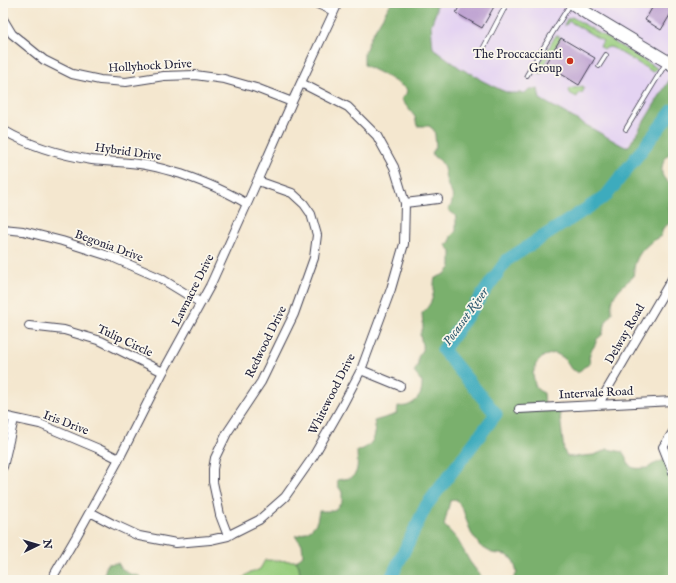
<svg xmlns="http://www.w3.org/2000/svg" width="676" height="583" viewBox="0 0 676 583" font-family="'IM FELL English',serif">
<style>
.built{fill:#e4d3f2}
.green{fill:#98cd7e;stroke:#5d785c}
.forest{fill:#7ab06d;stroke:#4e6954}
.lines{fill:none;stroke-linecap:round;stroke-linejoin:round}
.river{stroke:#3eabbd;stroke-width:13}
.building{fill:#bda1d1}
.lane-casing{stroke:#424051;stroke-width:5.5}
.street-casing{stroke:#424051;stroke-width:10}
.primary-casing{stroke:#424051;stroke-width:14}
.lane{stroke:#fff;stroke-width:4}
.street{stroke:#fff;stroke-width:8}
.primary{stroke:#fff;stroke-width:12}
.poi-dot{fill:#c8321e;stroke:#fbf7ec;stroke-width:1.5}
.labels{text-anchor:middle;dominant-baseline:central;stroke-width:3.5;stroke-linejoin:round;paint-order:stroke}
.poi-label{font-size:12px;fill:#22223b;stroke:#fbf7ec;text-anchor:end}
.street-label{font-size:12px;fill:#22223b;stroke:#fbf7ec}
.water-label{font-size:13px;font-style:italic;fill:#2d596f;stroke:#fbf7ec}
</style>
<rect width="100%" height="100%" fill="#fbf7ec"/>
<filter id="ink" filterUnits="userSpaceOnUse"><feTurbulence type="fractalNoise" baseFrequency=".025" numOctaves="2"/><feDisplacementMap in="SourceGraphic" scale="8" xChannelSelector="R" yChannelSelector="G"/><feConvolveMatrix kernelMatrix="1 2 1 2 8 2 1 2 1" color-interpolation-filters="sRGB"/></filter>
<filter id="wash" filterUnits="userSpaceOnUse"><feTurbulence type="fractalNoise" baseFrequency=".012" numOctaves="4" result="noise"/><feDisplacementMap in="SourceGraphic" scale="16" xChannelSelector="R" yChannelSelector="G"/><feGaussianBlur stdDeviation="0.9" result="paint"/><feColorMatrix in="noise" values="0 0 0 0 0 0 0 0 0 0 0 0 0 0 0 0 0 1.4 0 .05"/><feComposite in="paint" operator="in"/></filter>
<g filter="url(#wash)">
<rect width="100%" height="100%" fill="#f4e7cf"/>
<!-- built -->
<path class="built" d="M436,3H673V74L628,146H623L540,99L525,93H509L481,80L473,74L469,73L460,69L433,48L431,25L436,12Z
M673,427V475L662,447Z"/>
<!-- green -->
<path class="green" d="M572,17L657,68L654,72H653L613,48L609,47L604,49L600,46L603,41L569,21L566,25H564L567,19Z
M556,35L561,38L545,64L546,65L541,74L536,70Z
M583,86L584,89L582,93L579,92L577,97L569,93L568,90L569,89Z
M265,560L296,561L299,566L301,580H233L243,578L249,573L254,572L260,569Z"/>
<!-- forest -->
<path class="forest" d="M391,3H436V12L431,25L433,48L460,68L469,73L473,74L481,80L501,90L509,93H525L529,89H538L540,99L623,146H629L673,74V151L665,157C661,169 658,178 673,184L672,197L669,204L670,223L663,228L661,236C651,241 640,250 636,261C634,265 634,271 633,277C621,287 609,296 612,313L606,322L602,335L597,339L595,345L591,351L589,357L590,364L584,367L578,373L576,371L571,369L564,358L555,353L544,356L536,364L533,374L535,385L538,390L544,393L545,407H559L564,451L567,456L572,457L594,455L604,451L607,449L623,452C631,469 629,469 648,468L652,465L666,459L673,475V580H512L517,573L513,559L506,555L492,553L480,546L471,533L463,510L456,499L450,501L444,525L457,539L470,562L483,579L482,580H301L299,566L296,561L303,555L302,544L295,536C304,534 313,530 317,521C318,518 318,514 319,511H334L342,502V492L338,486L337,480C341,479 346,479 350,478C360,474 357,460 357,451C365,449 373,444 375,434C376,431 375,425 374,421L394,415L397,413L398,406C407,408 415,403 420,395C422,391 422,386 422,382L414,372L418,365V357L421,353L423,350L420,334L423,328L422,313C427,309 432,302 433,295C435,289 433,284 435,278L445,274L451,267V252L446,245L450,242L451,236L456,231V219L455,215L448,210C450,207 452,204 452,201C454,192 449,191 447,183C444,173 446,161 434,157L432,153L436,147L435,135L434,130L429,126H417L415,117L401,99L406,94L407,89L386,76L364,65V54L371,36Z
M118,563L121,568L130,574L139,576L144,580H101L103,578L107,564Z"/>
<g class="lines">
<!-- river -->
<path class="river" d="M390,580L426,506L496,414L443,350L507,260L606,196L673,110"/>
</g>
<g id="blocks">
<!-- building -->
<path class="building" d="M461,3H496L482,28L456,13Z
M655,3H673V10L661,30L645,20Z
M561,38L595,58L579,85L545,64Z"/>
</g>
</g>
<g filter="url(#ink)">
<use href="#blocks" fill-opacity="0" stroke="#424051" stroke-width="1"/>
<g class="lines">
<defs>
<path id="lane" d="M483,49L507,3
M599,66L606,55
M527,75C541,51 556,27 571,3
M626,129L666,63"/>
<path id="street" d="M315,3L334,11
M3,19L12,34L44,60L72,74L100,80L126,82L164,76L195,75L224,79L256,88L292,102
M3,130C30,146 61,155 92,160C110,162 128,162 146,165C158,167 170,171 181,174C204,182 227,191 247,204
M405,203L438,199
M3,229L23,231L62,241L112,257L160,278L201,303
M29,326L64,330L101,341L163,372
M361,370L400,386
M598,405L673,277
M519,409L673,401
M3,416L40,424L99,449L119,459
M673,432L663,447L673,472
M3,467L14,419
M90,512L113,524L139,536L176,543L210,540L228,536L233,533L259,520L285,497L313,457L341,408L361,370L391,289L404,244L405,203L394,167L377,136L348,107L301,83
M228,536L220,515L213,482V469L215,458L227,433L261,382L294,314L314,258L317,235L311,214L304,204L292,193L258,181
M51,580L76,537L119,459L163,372L210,286L247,204L292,102L338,3"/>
<path id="primary" d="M572,3L588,14L673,65"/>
</defs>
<!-- lane casing -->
<use href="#lane" class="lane-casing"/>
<!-- street casing -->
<use href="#street" class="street-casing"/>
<!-- primary casing -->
<use href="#primary" class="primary-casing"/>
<!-- lane -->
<use href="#lane" class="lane"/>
<!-- street -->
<use href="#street" class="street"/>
<!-- primary -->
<use href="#primary" class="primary"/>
</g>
</g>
<!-- markers -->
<circle class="poi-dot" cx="570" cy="61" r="4"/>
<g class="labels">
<!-- poi labels -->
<g class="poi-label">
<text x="562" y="54">The Proccaccianti<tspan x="562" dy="14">Group</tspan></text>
</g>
<!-- street labels -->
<g class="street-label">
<text transform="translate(150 66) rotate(-3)">Hollyhock Drive</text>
<text transform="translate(128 152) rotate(8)">Hybrid Drive</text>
<text transform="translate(109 246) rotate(20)">Begonia Drive</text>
<text transform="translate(193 290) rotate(-63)">Lawnacre Drive</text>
<text transform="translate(625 334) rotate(-60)">Delway Road</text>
<text transform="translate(125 341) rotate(25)">Tulip Circle</text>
<text transform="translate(266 342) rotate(-64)">Redwood Drive</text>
<text transform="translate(596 393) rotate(-3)">Intervale Road</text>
<text transform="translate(332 394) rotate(-63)">Whitewood Drive</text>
<text transform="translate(66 423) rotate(21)">Iris Drive</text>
</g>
<!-- water labels -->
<g class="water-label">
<text transform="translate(466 317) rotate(-54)">Pocasset River</text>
</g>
</g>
<!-- margin -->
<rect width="676" height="583" fill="none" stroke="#fbf7ec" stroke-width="16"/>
<!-- north arrow -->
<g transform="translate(38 545) rotate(85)" stroke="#fbf7ec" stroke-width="3" paint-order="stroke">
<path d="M0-3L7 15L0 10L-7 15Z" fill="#22223b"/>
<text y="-6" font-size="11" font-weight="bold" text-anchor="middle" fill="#22223b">N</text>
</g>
</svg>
